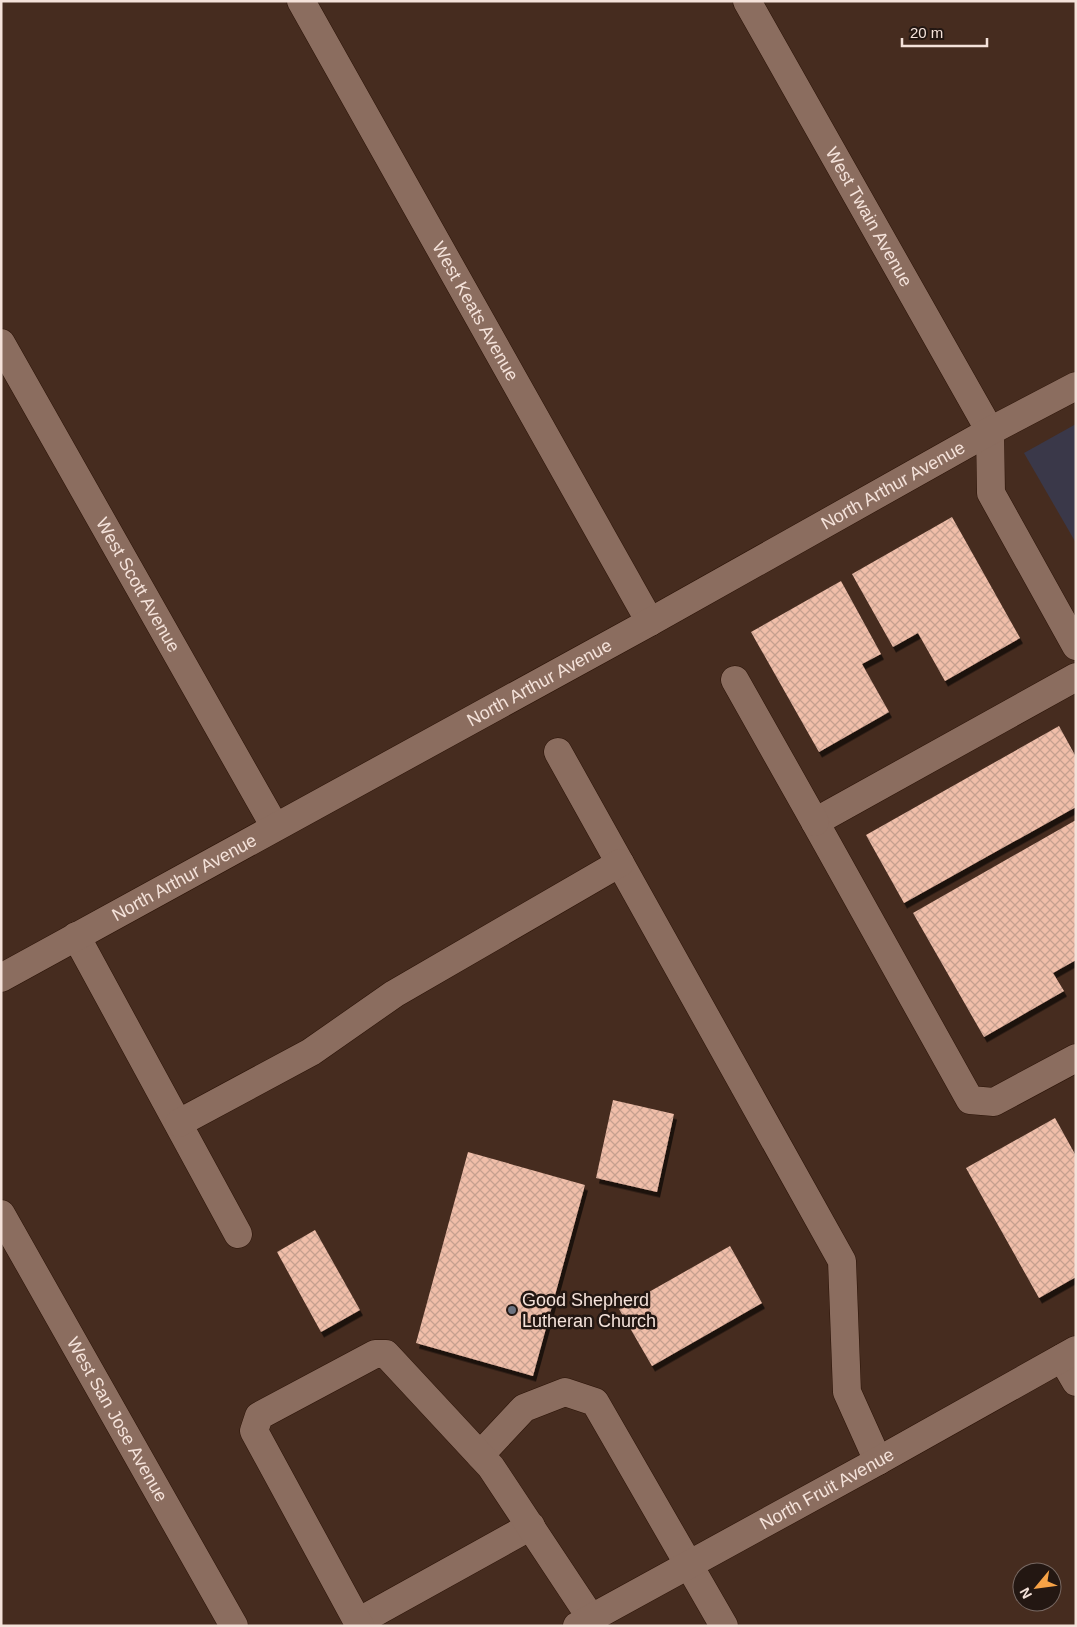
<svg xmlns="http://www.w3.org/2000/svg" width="1077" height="1627" viewBox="0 0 1077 1627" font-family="Arial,sans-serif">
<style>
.education{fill:#3a3849}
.building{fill:url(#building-cross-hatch);filter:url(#shadow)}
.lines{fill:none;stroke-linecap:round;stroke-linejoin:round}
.minor-casing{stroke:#2b1307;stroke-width:29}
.minor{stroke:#8b6d5f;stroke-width:28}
.worship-dot{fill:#6b7280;stroke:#231712;stroke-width:2}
.labels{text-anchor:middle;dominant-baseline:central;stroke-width:5;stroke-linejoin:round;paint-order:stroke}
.street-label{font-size:18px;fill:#f4e2da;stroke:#231712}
.poi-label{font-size:18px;fill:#f4e2da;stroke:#231712;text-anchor:start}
</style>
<defs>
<pattern id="building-cross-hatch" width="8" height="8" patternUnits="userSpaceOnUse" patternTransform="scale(1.25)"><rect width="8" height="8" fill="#f0bea9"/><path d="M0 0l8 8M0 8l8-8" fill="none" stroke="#c6a08f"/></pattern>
<filter id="shadow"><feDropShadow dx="3" dy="5.5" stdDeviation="0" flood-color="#0009"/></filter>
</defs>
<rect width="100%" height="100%" fill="#462c1f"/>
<!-- education -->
<path class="education" d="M1076,424V543L1024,453Z"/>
<!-- building -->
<path class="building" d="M952,517L1020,638L945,681L918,633L893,647L852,574Z
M841,581L881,654L862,664L889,712L819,752L751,632Z
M1059,726L1076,757V807L904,903L866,835Z
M1076,820V960L1053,973L1064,991L984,1037L913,913Z
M613,1100L674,1114L657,1192L596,1178Z
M1055,1118L1076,1156V1277L1039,1298L966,1168Z
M468,1152L585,1185L533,1376L416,1343Z
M315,1230L360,1310L321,1332L277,1252Z
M730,1246L762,1303L652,1366L619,1309Z"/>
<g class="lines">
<defs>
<g id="minor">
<path id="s1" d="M301,1L650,622"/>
<path id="s2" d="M747,1L990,431L991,493L1076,646"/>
<path id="s3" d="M1,343L275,827"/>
<path d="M1076,677L815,822L970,1100L994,1102L1076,1058"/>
<path d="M735,680L815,822"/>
<path d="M558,752L842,1261L847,1392L878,1461"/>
<path d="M76,936L238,1234"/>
<path id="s4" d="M1,978L650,622L990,431L1076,386"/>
<path d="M179,1123L311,1052L394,994L620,863"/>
<path id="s5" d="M1,1214L234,1626"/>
<path d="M1062,1358L1076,1382"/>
<path d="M480,1455L524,1408L565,1392L595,1402L724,1626"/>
<path d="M358,1622L531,1526"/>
<path d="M360,1626L254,1431L259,1416L375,1354H386L491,1467L591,1618"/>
<path id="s6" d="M577,1626L878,1461L1076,1350"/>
</g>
</defs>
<!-- minor casing -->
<use href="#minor" class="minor-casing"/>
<!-- minor -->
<use href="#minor" class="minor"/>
</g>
<!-- markers -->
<circle class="worship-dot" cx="512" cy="1310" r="5"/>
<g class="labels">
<!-- street labels -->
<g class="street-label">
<text stroke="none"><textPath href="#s2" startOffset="248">West Twain Avenue</textPath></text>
<text stroke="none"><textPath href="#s1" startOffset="356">West Keats Avenue</textPath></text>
<text stroke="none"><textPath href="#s4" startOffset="1019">North Arthur Avenue</textPath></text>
<text stroke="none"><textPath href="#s3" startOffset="278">West Scott Avenue</textPath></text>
<text stroke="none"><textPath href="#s4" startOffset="614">North Arthur Avenue</textPath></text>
<text stroke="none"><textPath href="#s4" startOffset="209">North Arthur Avenue</textPath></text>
<text stroke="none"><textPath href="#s5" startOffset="236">West San Jose Avenue</textPath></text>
<text stroke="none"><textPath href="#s6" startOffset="285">North Fruit Avenue</textPath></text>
</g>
<!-- poi labels -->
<g class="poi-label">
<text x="522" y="1300">Good Shepherd<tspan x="522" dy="21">Lutheran Church</tspan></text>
</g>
</g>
<!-- border -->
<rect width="1077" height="1627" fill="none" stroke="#f4e2da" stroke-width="5"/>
<!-- north arrow -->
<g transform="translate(1037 1587) rotate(241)"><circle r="24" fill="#231712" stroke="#776862"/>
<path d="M0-4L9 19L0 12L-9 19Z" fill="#f6a246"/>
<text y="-8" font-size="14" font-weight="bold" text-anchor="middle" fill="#f4e2da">N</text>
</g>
<!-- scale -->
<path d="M902 38v8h85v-8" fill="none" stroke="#f4e2da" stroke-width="2.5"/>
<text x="910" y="38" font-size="15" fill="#f4e2da" stroke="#231712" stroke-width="4" paint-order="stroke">20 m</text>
</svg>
